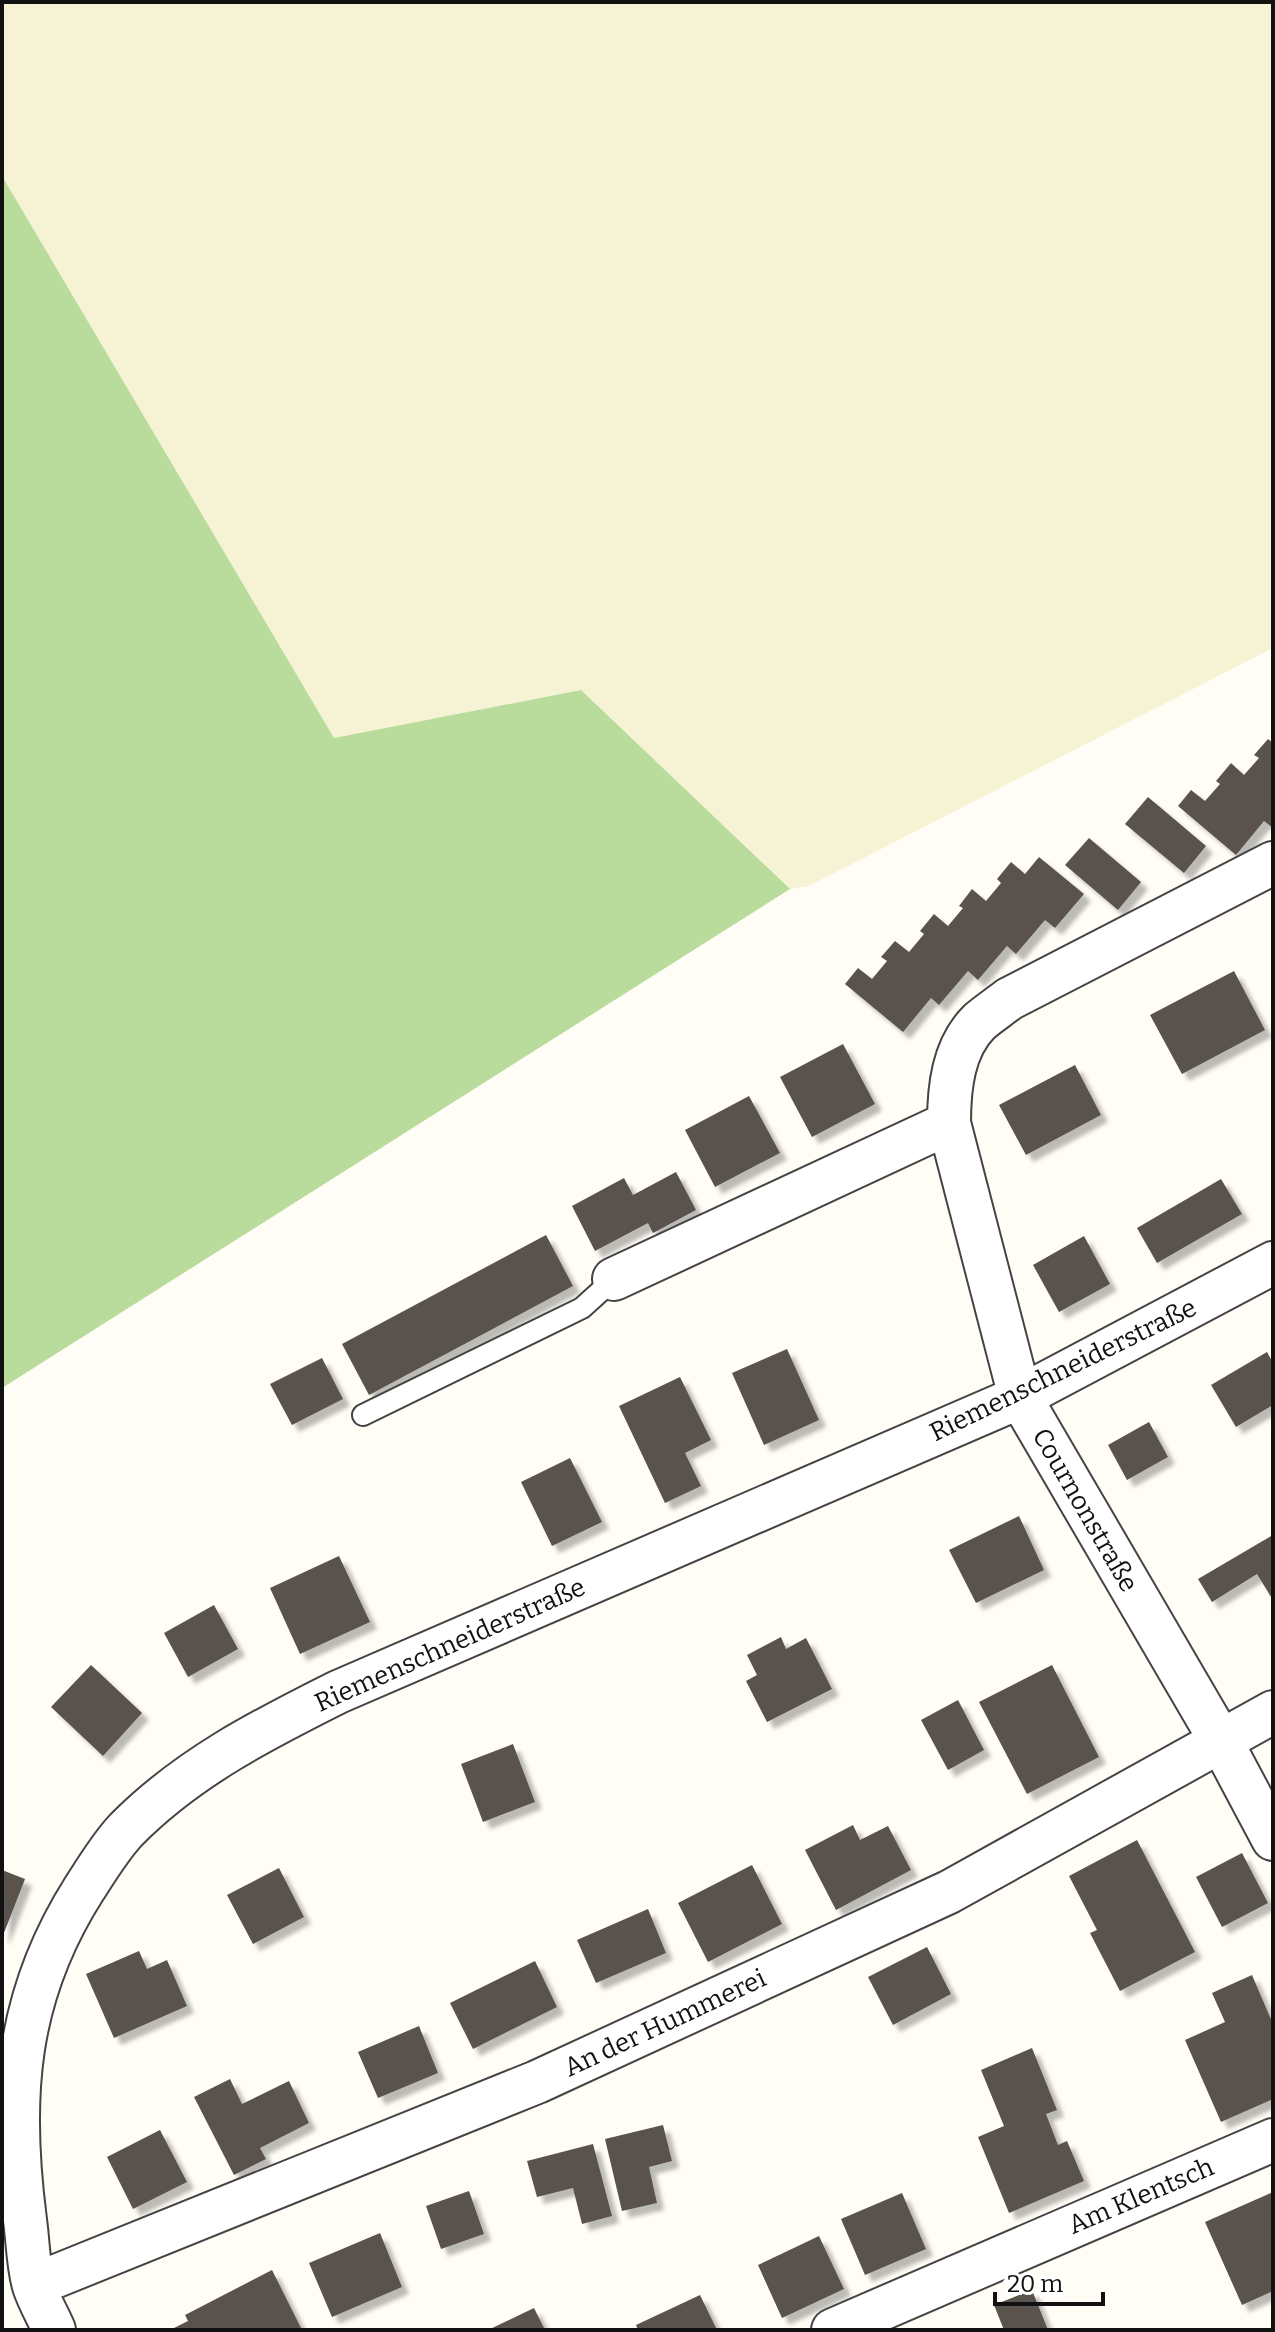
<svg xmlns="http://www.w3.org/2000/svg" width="1275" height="2332" viewBox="0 0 1275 2332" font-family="Bitter,serif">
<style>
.farmland{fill:#f6f3d4}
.forest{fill:#b9dc9c}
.building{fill:#5a524d;filter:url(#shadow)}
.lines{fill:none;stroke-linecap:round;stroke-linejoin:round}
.service-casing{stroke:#444;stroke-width:24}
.minor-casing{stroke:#444;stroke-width:46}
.service{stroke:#fff;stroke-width:20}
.minor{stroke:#fff;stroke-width:42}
.labels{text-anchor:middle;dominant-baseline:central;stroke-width:8;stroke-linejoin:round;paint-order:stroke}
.street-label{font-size:26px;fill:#111;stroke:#fff}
</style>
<defs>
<filter id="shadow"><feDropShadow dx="7" dy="7" stdDeviation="2" flood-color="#0004"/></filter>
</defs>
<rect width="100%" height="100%" fill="#fffdf5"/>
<!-- farmland -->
<path class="farmland" d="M2,2H1273V648L809,886L790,889L581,690L334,738L2,176Z"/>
<!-- forest -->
<path class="forest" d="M2,176L334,738L581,690L790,889L2,1388Z"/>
<!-- building -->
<path class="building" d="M1268,739L1273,743V828L1264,821L1236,855L1178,806L1191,790L1205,801L1220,784L1216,781L1231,763L1244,775L1259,758L1254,755Z
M1148,797L1206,846L1184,873L1125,824Z
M1089,838L1141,882L1118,910L1065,865Z
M1039,857L1084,894L1055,928L1045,920L1016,954L1007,946L978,980L968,971L939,1005L931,998L903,1032L845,984L858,968L872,979L887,961L881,957L895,941L909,952L924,934L920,931L934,914L948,926L963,908L959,906L972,889L986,901L1001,883L997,879L1011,862L1025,874Z
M1234,971L1265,1030L1182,1074L1150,1015Z
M843,1044L875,1104L812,1137L780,1077Z
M1075,1065L1101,1115L1026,1155L999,1105Z
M749,1096L780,1153L715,1187L685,1130Z
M676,1172L696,1210L653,1233L648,1223L595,1251L572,1206L624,1178L633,1195Z
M1221,1179L1242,1214L1157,1263L1137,1228Z
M546,1235L573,1286L369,1395L342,1344Z
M1084,1236L1110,1284L1059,1312L1033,1265Z
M787,1349L819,1420L764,1445L732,1373Z
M1267,1352L1273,1363V1405L1236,1427L1211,1385Z
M322,1358L343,1399L292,1425L270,1384Z
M680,1377L711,1440L685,1453L701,1486L665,1503L619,1406Z
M1149,1422L1168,1457L1127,1480L1108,1445Z
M570,1458L602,1522L552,1546L521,1482Z
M1019,1516L1044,1570L976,1603L949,1550Z
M1273,1535V1600L1257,1574L1212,1602L1198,1579Z
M339,1556L370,1622L300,1654L270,1588Z
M214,1605L238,1649L188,1677L164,1633Z
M781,1637L786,1649L806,1638L832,1689L767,1722L746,1681L757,1675L747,1655Z
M91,1665L142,1713L103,1756L51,1707Z
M1052,1665L1099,1757L1027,1794L979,1702Z
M958,1700L984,1750L948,1770L921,1720Z
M513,1744L535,1802L483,1822L461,1764Z
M853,1825L860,1840L888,1826L911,1870L836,1910L805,1850Z
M1137,1840L1195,1952L1120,1991L1090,1933L1097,1930L1069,1876Z
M1242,1853L1268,1903L1222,1927L1196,1877Z
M752,1865L782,1924L708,1962L678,1903Z
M279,1868L304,1917L253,1944L227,1895Z
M2,1870L25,1879L2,1938Z
M648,1909L666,1953L596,1983L577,1940Z
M927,1947L951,1994L893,2025L868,1977Z
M139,1951L147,1969L167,1960L187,2006L114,2038L86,1974Z
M535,1961L557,2007L473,2049L450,2003Z
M1252,1975L1273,2024V2099L1221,2122L1185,2040L1225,2022L1212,1993Z
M419,2026L438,2073L378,2098L358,2052Z
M1032,2048L1057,2110L1046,2114L1058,2145L1067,2141L1084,2181L1009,2213L978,2137L1004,2126L981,2070Z
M230,2079L242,2104L289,2081L309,2123L260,2148L266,2159L234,2175L194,2097Z
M663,2125L672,2161L649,2167L657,2203L622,2211L605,2139Z
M160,2130L187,2182L133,2209L107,2157Z
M593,2144L612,2216L582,2224L573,2188L537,2197L527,2161Z
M469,2191L484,2234L441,2249L426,2206Z
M1273,2192V2291L1242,2305L1205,2222Z
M902,2193L926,2249L865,2275L841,2219Z
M380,2233L402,2287L332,2317L309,2263Z
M819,2236L844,2289L782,2318L758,2265Z
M272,2270L302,2330H170L188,2321L185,2315Z
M1032,2290L1048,2330H1004L994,2305Z
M700,2295L717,2330H638L636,2325Z
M534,2308L545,2330H488Z"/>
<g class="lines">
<defs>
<path id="service" d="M363,1415L582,1308L614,1279"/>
<path id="minor" d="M1273,863L1009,999C999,1007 988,1014 979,1022C953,1048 949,1088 949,1123L1020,1397L1222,1743L1273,1839
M614,1279L949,1123
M34,2285L537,2082L949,1892L1273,1712
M54,2330C48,2316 39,2301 34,2286C28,2266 28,2241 25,2220C9,2097 16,1996 84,1889C97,1869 110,1847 126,1830C187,1768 262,1730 338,1692L1020,1397L1273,1263
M833,2330L1273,2140"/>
</defs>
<!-- service casing -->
<use href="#service" class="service-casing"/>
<!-- minor casing -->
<use href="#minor" class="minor-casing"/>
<!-- service -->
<use href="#service" class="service"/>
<!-- minor -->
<use href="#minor" class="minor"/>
</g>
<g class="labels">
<!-- street labels -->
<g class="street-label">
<text transform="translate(1063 1370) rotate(-26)">Riemenschneiderstraße</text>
<text transform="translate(1085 1510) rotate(60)">Cournonstraße</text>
<text transform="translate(450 1645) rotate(-24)">Riemenschneiderstraße</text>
<text transform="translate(665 2023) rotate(-25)">An der Hummerei</text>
<text transform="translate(1141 2196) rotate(-23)">Am Klentsch</text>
</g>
</g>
<!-- border -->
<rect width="1275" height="2332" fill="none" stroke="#111111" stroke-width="8"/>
<!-- scale -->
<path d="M995 2292v12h108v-12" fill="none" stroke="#111111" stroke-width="4"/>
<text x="1007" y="2292" font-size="24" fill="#111111" stroke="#ffffff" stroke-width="6" paint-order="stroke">20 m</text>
</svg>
